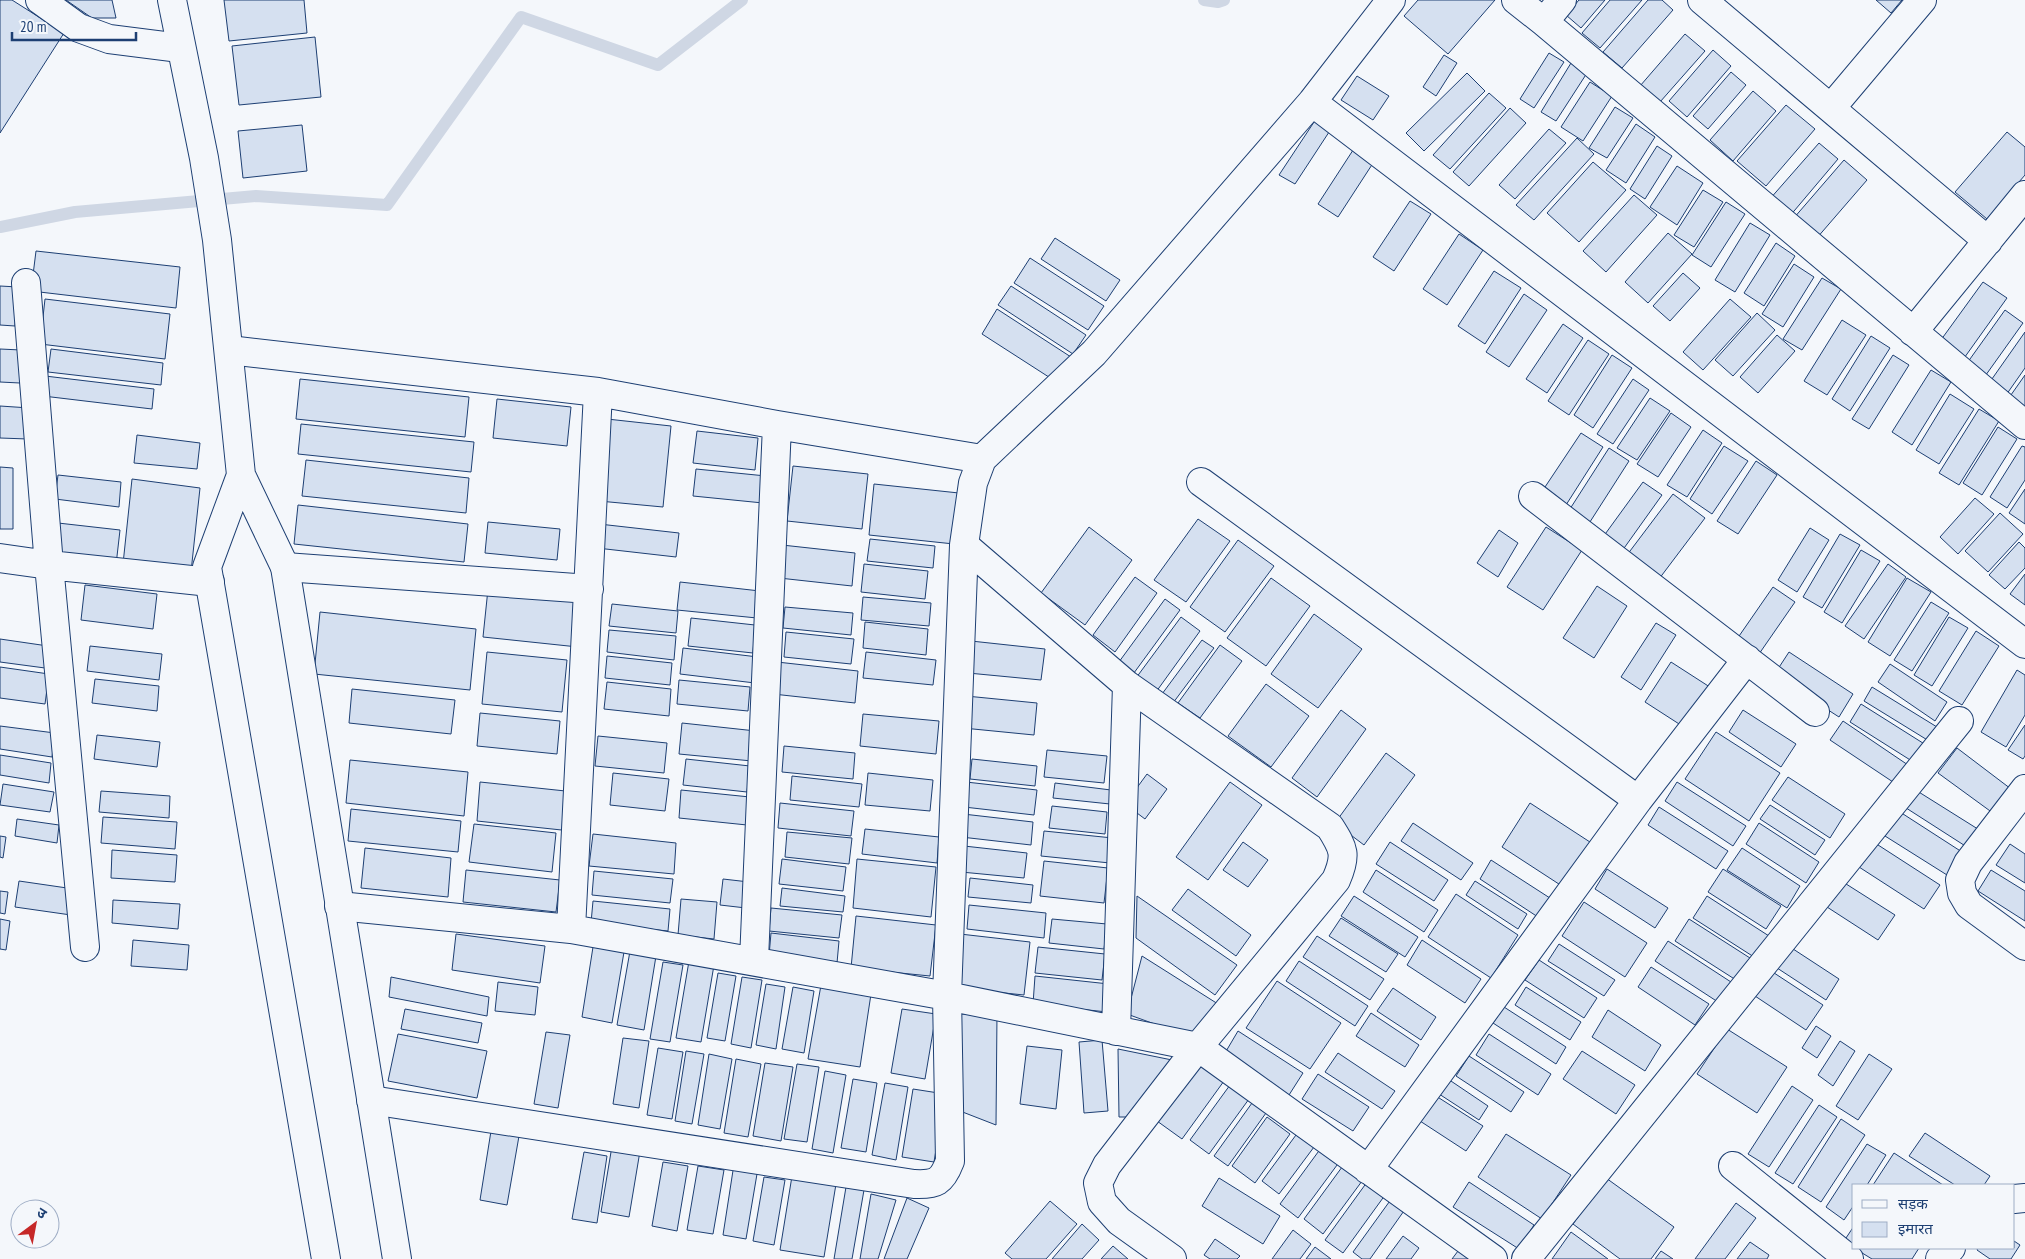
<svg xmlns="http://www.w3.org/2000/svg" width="2025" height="1259" viewBox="0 0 2025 1259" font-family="'PT Sans Narrow','Noto Sans Devanagari',sans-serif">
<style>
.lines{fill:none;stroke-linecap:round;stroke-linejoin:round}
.stream{stroke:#cfd7e4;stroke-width:12}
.building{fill:#d5e0f0;stroke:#1d3f73}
.minor-casing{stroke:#1d3f73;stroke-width:30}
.secondary-casing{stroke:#1d3f73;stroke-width:30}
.minor{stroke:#f4f7fb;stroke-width:28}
.secondary{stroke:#f4f7fb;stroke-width:28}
</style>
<rect width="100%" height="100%" fill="#f4f7fb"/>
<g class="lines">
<!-- stream -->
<path class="stream" d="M1204,0L1218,2L1224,0
M0,227L75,212L256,196L387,205L521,17L658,65L742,0"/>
</g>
<!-- building -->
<path class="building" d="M0,0H12L64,33L0,133Z
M66,0H112L116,18H92Z
M224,0H304L307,33L229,41Z
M1418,0H1495L1448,54L1404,16Z
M1579,0H1605L1581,28L1566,15Z
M1610,0H1642L1600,48L1582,33Z
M1648,0H1662L1673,10L1622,68L1603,52Z
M1876,0H1902L1891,13Z
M1685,34L1705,51L1660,102L1640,86Z
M315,37L321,97L239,105L232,46Z
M1713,50L1731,66L1687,117L1669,101Z
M1549,53L1564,62L1534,108L1520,99Z
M1444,55L1457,63L1436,96L1423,87Z
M1571,63L1587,73L1556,121L1541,112Z
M1731,72L1746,85L1708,129L1693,116Z
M1467,73L1485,91L1424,151L1406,133Z
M1357,76L1389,96L1373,120L1341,100Z
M1590,82L1612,96L1583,141L1561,127Z
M1753,91L1776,111L1733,161L1710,140Z
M1489,93L1506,108L1450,169L1433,155Z
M1786,105L1815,129L1766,186L1737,161Z
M1615,107L1633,118L1607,158L1589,148Z
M1510,108L1526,123L1469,186L1453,172Z
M1318,116L1333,126L1295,184L1279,175Z
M1636,124L1655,137L1626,183L1606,170Z
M302,125L307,171L243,178L238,131Z
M1549,129L1566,143L1515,199L1499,185Z
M2007,132L2025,147V175L1987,219L1955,192Z
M1577,138L1594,154L1534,220L1516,205Z
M1819,143L1838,159L1789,217L1769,200Z
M1357,144L1377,157L1338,217L1318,204Z
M1657,146L1672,156L1645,199L1630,189Z
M1844,160L1867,180L1816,239L1793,219Z
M1593,162L1626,190L1579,242L1547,213Z
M1677,166L1703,183L1677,225L1650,207Z
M1703,190L1723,202L1694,247L1674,235Z
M1634,195L1657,215L1606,272L1583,251Z
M1410,201L1431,214L1394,271L1373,257Z
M1726,202L1745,214L1711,267L1692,255Z
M1750,223L1770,235L1735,292L1715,280Z
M1668,233L1692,254L1648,303L1625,282Z
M1459,234L1483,250L1447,305L1423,289Z
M1055,238L1120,280L1106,301L1041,259Z
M1776,243L1795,256L1764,306L1744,293Z
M36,251L180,267L176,308L31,291Z
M1030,258L1104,306L1088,330L1014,283Z
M1794,264L1814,277L1783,327L1762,314Z
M1494,271L1521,288L1485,344L1458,326Z
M1683,273L1700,288L1670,321L1653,306Z
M1822,278L1841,289L1802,350L1783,339Z
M1983,282L2007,298L1962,361L1938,344Z
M0,286L18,287L15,326L0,325Z
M1011,286L1086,335L1073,354L998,305Z
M1524,294L1547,310L1509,367L1486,352Z
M45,299L170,314L165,359L40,344Z
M1730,299L1751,317L1703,370L1683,352Z
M997,309L1071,357L1055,381L982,334Z
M2005,310L2023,323L1983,379L1965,366Z
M1757,313L1775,330L1733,376L1715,360Z
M1842,320L1866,335L1827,395L1804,381Z
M1563,324L1583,338L1547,393L1526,379Z
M2025,332V368L2004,398L1987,386Z
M1777,335L1795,351L1758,393L1740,377Z
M1871,336L1890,348L1850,411L1832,399Z
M1588,340L1609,354L1569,415L1548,401Z
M0,349L21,350L20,383L0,382Z
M51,349L163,363L161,385L48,372Z
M1612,355L1632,368L1593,428L1574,415Z
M1893,355L1909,365L1869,429L1852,419Z
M1931,370L1951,382L1912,445L1892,432Z
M2025,375V408L2006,402Z
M45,376L154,389L152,409L43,396Z
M300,379L469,397L465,437L296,419Z
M1633,379L1649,390L1613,444L1597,434Z
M1950,394L1974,409L1939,464L1916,450Z
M1650,398L1670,411L1637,460L1617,448Z
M497,399L571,407L567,446L493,438Z
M0,406L30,408L28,439L0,438Z
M1979,409L1999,421L1959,485L1939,473Z
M1671,413L1691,427L1658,477L1637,464Z
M607,419L671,426L663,507L599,501Z
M301,424L474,442L471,472L298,454Z
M1998,427L2017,439L1982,495L1963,483Z
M1703,430L1722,443L1687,497L1667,485Z
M697,431L758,438L755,470L693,463Z
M1581,433L1603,447L1566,505L1543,490Z
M137,435L200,443L197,469L134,463Z
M1724,446L1748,461L1712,514L1690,499Z
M2022,446L2025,447V480L2007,508L1990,497Z
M1609,448L1629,461L1588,525L1568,512Z
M306,460L469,478L466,513L302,496Z
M1756,461L1777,475L1738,534L1717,521Z
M793,466L868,474L862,529L787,521Z
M0,467L13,468V529H0Z
M696,469L766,476L763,503L693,496Z
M58,475L121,482L119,507L55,499Z
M132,479L200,488L191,572L123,564Z
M1643,482L1662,495L1622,551L1603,537Z
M874,484L959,493L954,544L869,535Z
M2025,489V524L2009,513Z
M1673,494L1705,518L1659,579L1627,555Z
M1975,498L1994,514L1958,554L1940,537Z
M298,505L468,524L464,562L294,544Z
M2000,513L2023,534L1988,572L1965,551Z
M1198,519L1230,541L1186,602L1154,580Z
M488,522L560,529L557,560L485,553Z
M58,523L120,530L116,565L54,557Z
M599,524L679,533L676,557L597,548Z
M1089,527L1132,560L1085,625L1041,593Z
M1546,527L1582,550L1543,610L1507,587Z
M1810,528L1829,540L1797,592L1778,580Z
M1499,530L1518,543L1498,577L1477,563Z
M1840,534L1860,545L1822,608L1803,597Z
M870,539L935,546L933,568L867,561Z
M1238,540L1274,566L1225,632L1190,607Z
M2019,542L2025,548V568L2005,589L1989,575Z
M782,545L855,553L852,586L779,578Z
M1861,550L1880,561L1842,623L1824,612Z
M864,564L928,571L925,599L861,592Z
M1888,564L1906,577L1864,639L1845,626Z
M2025,574V605L2010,594Z
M1135,577L1157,593L1115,652L1093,635Z
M1271,578L1310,606L1266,666L1227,638Z
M1907,578L1931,592L1890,656L1868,642Z
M680,582L760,591L757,618L677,610Z
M85,585L157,594L153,629L81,620Z
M1597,586L1627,606L1594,658L1563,638Z
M1773,587L1795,602L1759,654L1737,639Z
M488,589L583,599L578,647L483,637Z
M863,597L931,603L929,626L861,620Z
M1165,599L1180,610L1131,677L1116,666Z
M1931,602L1949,613L1912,671L1894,660Z
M612,604L678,611L676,633L609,626Z
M785,607L853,613L851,635L783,628Z
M320,612L476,629L470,690L314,674Z
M1314,614L1362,649L1318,708L1271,674Z
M1181,617L1200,631L1156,692L1136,678Z
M1949,617L1968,628L1932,686L1914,675Z
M691,618L755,625L753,653L688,646Z
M865,622L928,629L926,655L863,648Z
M1656,623L1676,635L1641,690L1621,677Z
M609,630L676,636L674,660L607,652Z
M1976,631L1999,646L1962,705L1939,691Z
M786,632L854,639L851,664L784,657Z
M0,639L48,646L45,668L0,662Z
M1202,640L1214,648L1173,703L1162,694Z
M971,641L1045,649L1041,680L968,673Z
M1220,645L1242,661L1200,718L1178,703Z
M90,646L162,654L159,680L87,671Z
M683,648L758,657L755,683L680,674Z
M487,652L567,660L562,712L482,704Z
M866,652L936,660L933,685L863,678Z
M1789,652L1853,694L1839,717L1774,675Z
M607,656L672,663L670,685L605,678Z
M777,662L858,671L855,703L773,694Z
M1671,662L1716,691L1690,731L1645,702Z
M1890,664L1947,702L1935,721L1878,682Z
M0,667L49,674L45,704L0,698Z
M2017,670L2025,675V715L2006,747L1981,732Z
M95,679L159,686L157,711L92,703Z
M679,680L750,687L748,711L677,704Z
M607,682L671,689L669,716L604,709Z
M1266,684L1309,716L1271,767L1228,736Z
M1872,687L1937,727L1929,741L1864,701Z
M352,689L455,700L451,734L349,723Z
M966,696L1037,703L1034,735L963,728Z
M1861,704L1926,745L1915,763L1850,722Z
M1341,710L1366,729L1317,797L1292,778Z
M1743,710L1796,744L1781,767L1729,732Z
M480,713L560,721L557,754L477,746Z
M863,714L939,721L936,754L860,746Z
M1843,721L1911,767L1899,786L1830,740Z
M682,723L756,731L752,761L679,754Z
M2025,725V756L2023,759L2008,750Z
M0,726L55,733L52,757L0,749Z
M1716,732L1780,773L1749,821L1685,779Z
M97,735L160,742L157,767L94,759Z
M598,736L667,743L664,773L595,766Z
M784,746L855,753L853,779L782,772Z
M1957,748L2015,792L1997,816L1938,773Z
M1047,750L1107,756L1104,783L1044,777Z
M1386,753L1415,775L1364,845L1335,823Z
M0,755L51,763L49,783L0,775Z
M686,759L750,766L747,792L683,785Z
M972,759L1037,766L1035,786L970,779Z
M350,760L468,772L464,816L346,803Z
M613,773L669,779L665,811L610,805Z
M868,773L933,780L930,811L865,805Z
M1147,774L1167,789L1145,819L1125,804Z
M792,776L862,784L859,807L790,800Z
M1788,777L1845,814L1830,838L1772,800Z
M480,782L575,792L571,831L477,821Z
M966,782L1037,790L1034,815L964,807Z
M1230,782L1262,805L1208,880L1176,857Z
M1677,782L1746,826L1733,846L1665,801Z
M1055,783L1111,790L1110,804L1053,798Z
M3,784L54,792L50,812L0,805Z
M1914,789L1981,831L1970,849L1903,806Z
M681,790L750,797L747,825L679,818Z
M101,791L170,796L169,818L99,812Z
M780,803L854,811L851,836L778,828Z
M1530,803L1593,844L1565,888L1502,847Z
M1770,805L1825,840L1815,855L1760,819Z
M1052,806L1107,812L1105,834L1049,828Z
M1659,807L1728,851L1716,869L1648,825Z
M351,809L461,821L458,852L348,841Z
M1900,812L1962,852L1947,875L1885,836Z
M963,814L1033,822L1031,845L961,837Z
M103,817L177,822L175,849L101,843Z
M17,819L59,825L57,843L15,836Z
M1413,823L1473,863L1461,880L1401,841Z
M1759,823L1819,862L1806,883L1746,844Z
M474,824L556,833L552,872L469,862Z
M865,829L939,837L937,863L862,854Z
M1044,831L1113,838L1110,863L1041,856Z
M787,832L852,838L849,864L785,857Z
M593,834L676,843L674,874L589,866Z
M0,836L6,837L3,858L0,857Z
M1243,842L1268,860L1248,887L1223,870Z
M1390,842L1448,880L1434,901L1376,864Z
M1875,843L1940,885L1924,909L1859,867Z
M2010,844L2025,854V883L1996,865Z
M964,846L1027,853L1024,878L961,872Z
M365,848L451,858L448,897L361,888Z
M1742,848L1800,886L1787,908L1727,870Z
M112,850L177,855L175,882L111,878Z
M782,859L846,867L843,891L779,884Z
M857,859L936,867L931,917L853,908Z
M1491,860L1553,900L1541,919L1480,879Z
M1044,861L1108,868L1104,903L1040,896Z
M1607,869L1668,908L1655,928L1595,889Z
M1723,869L1781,906L1766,929L1708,892Z
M466,870L560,880L556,912L463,902Z
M1376,870L1438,910L1424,932L1363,892Z
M1991,870L2025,891V921L1978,891Z
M594,871L673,879L670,903L592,895Z
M970,878L1033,885L1031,903L968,897Z
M723,879L749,882L746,908L720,905Z
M19,881L74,889L71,915L15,907Z
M1475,881L1527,914L1518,929L1466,895Z
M1843,882L1895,915L1878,940L1827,907Z
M782,888L845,896L843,912L780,906Z
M1188,889L1251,935L1236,956L1172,910Z
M0,891L8,892L5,914L0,913Z
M1456,894L1518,935L1491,978L1428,937Z
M1137,896L1237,965L1215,995L1136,938Z
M1354,896L1418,937L1405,957L1341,916Z
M1707,896L1769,936L1754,957L1693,918Z
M681,899L717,902L714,939L678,935Z
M113,900L180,904L178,929L112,923Z
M593,901L670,909L668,931L591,923Z
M1584,902L1647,943L1625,977L1562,936Z
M969,905L1046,913L1044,938L967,929Z
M771,908L842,915L839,938L769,931Z
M856,916L936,925L930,976L851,968Z
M1341,918L1398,954L1386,972L1329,936Z
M0,919L10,921L6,950L0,949Z
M1052,919L1107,924L1104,949L1049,943Z
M1689,919L1750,958L1736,980L1675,941Z
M771,933L839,941L837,963L769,956Z
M456,934L545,946L540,983L452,970Z
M960,934L1030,942L1024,995L955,988Z
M1317,936L1384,979L1370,1000L1303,957Z
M133,940L189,945L187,970L131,966Z
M1422,940L1481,979L1465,1003L1407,965Z
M1668,941L1731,982L1718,1002L1655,961Z
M1559,944L1615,980L1604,996L1548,961Z
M1787,945L1839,979L1826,1000L1774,966Z
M593,947L624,952L612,1023L582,1017Z
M1038,947L1105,954L1102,980L1035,973Z
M630,951L656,956L644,1030L617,1025Z
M1142,956L1218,1004L1196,1039L1127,1014Z
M1539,960L1597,998L1584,1018L1525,980Z
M689,961L714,965L701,1042L676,1038Z
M1299,961L1368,1006L1355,1026L1286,981Z
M663,962L683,965L670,1042L650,1039Z
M1651,967L1709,1004L1695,1025L1638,987Z
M1768,969L1823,1005L1806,1030L1752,994Z
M718,973L736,976L725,1041L707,1038Z
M1035,976L1109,984L1107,1012L1033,1004Z
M391,977L489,997L487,1016L389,997Z
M742,977L762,980L751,1048L731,1044Z
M1277,981L1341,1023L1310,1069L1246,1028Z
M498,982L538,987L535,1015L495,1011Z
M766,984L785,987L776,1049L756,1045Z
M821,985L871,994L860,1067L808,1059Z
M793,987L814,991L804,1053L782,1049Z
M1526,987L1581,1022L1570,1040L1515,1005Z
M1393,988L1436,1017L1421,1040L1377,1011Z
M1504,1007L1566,1047L1556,1064L1493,1023Z
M405,1009L482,1023L478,1043L401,1029Z
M902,1009L936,1014L925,1079L891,1073Z
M1608,1010L1661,1045L1645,1071L1592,1037Z
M1371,1013L1419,1045L1405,1067L1356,1036Z
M961,1014H997L996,1125L960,1111Z
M1816,1026L1831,1036L1817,1058L1802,1048Z
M1727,1029L1787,1067L1757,1113L1697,1074Z
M1238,1031L1303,1073L1289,1095L1225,1053Z
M546,1032L570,1035L558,1108L534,1104Z
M398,1034L487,1051L477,1098L388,1081Z
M1489,1034L1551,1074L1538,1095L1476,1055Z
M623,1038L649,1041L639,1108L613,1104Z
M1102,1040L1108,1111L1084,1113L1079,1042Z
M1840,1041L1855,1051L1833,1086L1818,1075Z
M1027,1046L1062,1050L1056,1109L1020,1104Z
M658,1048L683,1052L672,1119L647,1115Z
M1118,1049L1177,1061L1136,1117H1119Z
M686,1051L704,1054L692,1124L675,1121Z
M1582,1051L1635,1085L1616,1114L1563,1079Z
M1338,1053L1395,1091L1382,1109L1325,1072Z
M709,1054L732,1059L720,1129L698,1125Z
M1869,1054L1892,1069L1858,1120L1836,1106Z
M1469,1056L1524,1092L1511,1112L1456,1076Z
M736,1059L761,1064L748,1137L724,1133Z
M765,1063L793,1067L781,1141L753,1136Z
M1199,1063L1224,1081L1182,1139L1157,1121Z
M797,1064L819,1067L807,1142L784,1139Z
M825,1071L846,1075L833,1153L812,1149Z
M1318,1074L1369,1107L1353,1131L1302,1099Z
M1445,1077L1488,1106L1479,1120L1436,1092Z
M853,1079L877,1083L866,1152L841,1148Z
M885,1083L908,1087L896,1160L872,1155Z
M1230,1085L1249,1099L1209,1154L1190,1140Z
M1792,1086L1813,1100L1769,1167L1748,1154Z
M913,1089L945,1094L934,1162L902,1157Z
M1436,1096L1483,1126L1466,1151L1420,1121Z
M1252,1103L1266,1113L1228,1166L1214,1156Z
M1819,1105L1837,1117L1793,1184L1775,1173Z
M1267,1117L1290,1134L1255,1183L1232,1166Z
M1841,1119L1865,1135L1821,1202L1798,1187Z
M491,1131L519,1136L507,1205L480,1200Z
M1925,1133L1990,1176L1984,1185H1955L1909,1156Z
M1506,1134L1571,1175L1542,1219L1478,1177Z
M1296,1135L1314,1147L1279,1194L1262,1181Z
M1867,1144L1886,1155L1867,1185H1854V1205L1844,1220L1826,1207Z
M612,1146L640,1151L629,1217L601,1212Z
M1321,1148L1340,1161L1298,1218L1280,1204Z
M584,1152L607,1156L597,1223L572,1219Z
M1894,1153L1943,1185H1873Z
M663,1162L688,1166L677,1231L652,1226Z
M1345,1163L1365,1177L1323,1234L1304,1219Z
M734,1164L758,1168L746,1239L723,1235Z
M698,1166L724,1170L713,1234L687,1230Z
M792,1176L836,1184L824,1257L780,1250Z
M764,1177L785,1180L774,1245L753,1241Z
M1219,1178L1280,1216L1263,1244L1202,1206Z
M1370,1178L1388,1191L1343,1253L1325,1240Z
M1606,1178L1674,1227L1651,1259H1620L1573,1224Z
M1469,1182L1534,1225L1519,1249L1453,1207Z
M846,1187L864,1190L852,1259H834Z
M871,1194L896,1200L878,1259H860Z
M907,1198L929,1208L907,1259H884Z
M1392,1198L1406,1208L1370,1259H1362L1353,1252Z
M1050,1201L1077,1224L1046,1259H1012L1005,1253Z
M1736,1203L1756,1218L1725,1259H1695Z
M1082,1224L1099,1240L1082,1259H1052Z
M1854,1226V1248L1844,1241Z
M1293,1230L1311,1244L1300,1259H1272Z
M1571,1232L1608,1259H1552Z
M1403,1236L1419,1248L1411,1259H1386Z
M1215,1239L1240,1256L1237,1259H1210L1204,1255Z
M2014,1241L2020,1245L2011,1259H1990L1977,1250L1978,1248H2014Z
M1750,1242L1769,1255L1767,1259H1737Z
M1113,1246L1128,1259H1101Z
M1315,1247L1331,1259H1306Z
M1854,1248H1919L1912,1259H1872Z
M1458,1251L1469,1259H1452Z
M1661,1251L1673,1259H1655Z"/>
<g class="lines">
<defs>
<path id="minor" d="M40,0L79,28L109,39L180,48
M1516,0L1544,22
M1562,0L1544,22C1705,155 1864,291 2025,425
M1702,0L1988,241
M1312,102L2025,644
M1831,108L1922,0
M26,283L49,565L85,947
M1913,332L2025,195
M229,350L598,392L777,425L982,459
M1201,482L1638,800
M1533,496L1815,712
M0,558L49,565L210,582
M285,567L589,589
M1127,685L1330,827C1344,849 1347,855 1336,880L1198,1047L1107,1165L1098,1183L1102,1202L1119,1221L1172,1259
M2025,789L1968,863L1960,880L1962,893L1969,905L2025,946
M339,906L571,929L947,996L1198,1047L1493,1259
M571,929L598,392
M754,960L777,425
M1116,1031L1127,685L964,545L973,483L982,459L1094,353L1312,102L1391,0
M371,1100L914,1184C936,1185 942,1182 950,1161L947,996L964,545
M1733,1166L1849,1259
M1368,1170L1638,800L1747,659
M2014,1199L2025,1198
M1526,1259L1959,721
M1940,1259L1951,1248"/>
<path id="secondary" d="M172,0L204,158L217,240L241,475L285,567L397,1259
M241,475L207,567L326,1259"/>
</defs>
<!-- minor casing -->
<use href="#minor" class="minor-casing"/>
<!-- secondary casing -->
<use href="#secondary" class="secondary-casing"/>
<!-- minor -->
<use href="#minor" class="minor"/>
<!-- secondary -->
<use href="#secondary" class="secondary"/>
</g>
<!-- legend -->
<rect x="1852" y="1184" width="162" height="65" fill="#f4f7fb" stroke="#9eadc5"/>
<rect x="1862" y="1200" width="25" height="8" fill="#f4f7fb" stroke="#9eadc5"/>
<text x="1898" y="1209" font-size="15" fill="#1d3f73">सड़क</text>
<rect x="1862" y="1222" width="25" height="15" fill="#d5e0f0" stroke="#9eadc5"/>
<text x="1898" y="1234" font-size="15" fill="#1d3f73">इमारत</text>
<!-- north arrow -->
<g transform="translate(35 1224) rotate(32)"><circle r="24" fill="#f4f7fb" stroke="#9eadc5"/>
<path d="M0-4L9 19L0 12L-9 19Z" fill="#c62828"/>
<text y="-8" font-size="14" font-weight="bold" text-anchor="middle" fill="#1d3f73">उ</text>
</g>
<!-- scale -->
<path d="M12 32v8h124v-8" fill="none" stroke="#1d3f73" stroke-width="2.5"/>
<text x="20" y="32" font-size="15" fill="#1d3f73" stroke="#f4f7fb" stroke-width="4" paint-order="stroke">20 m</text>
</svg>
